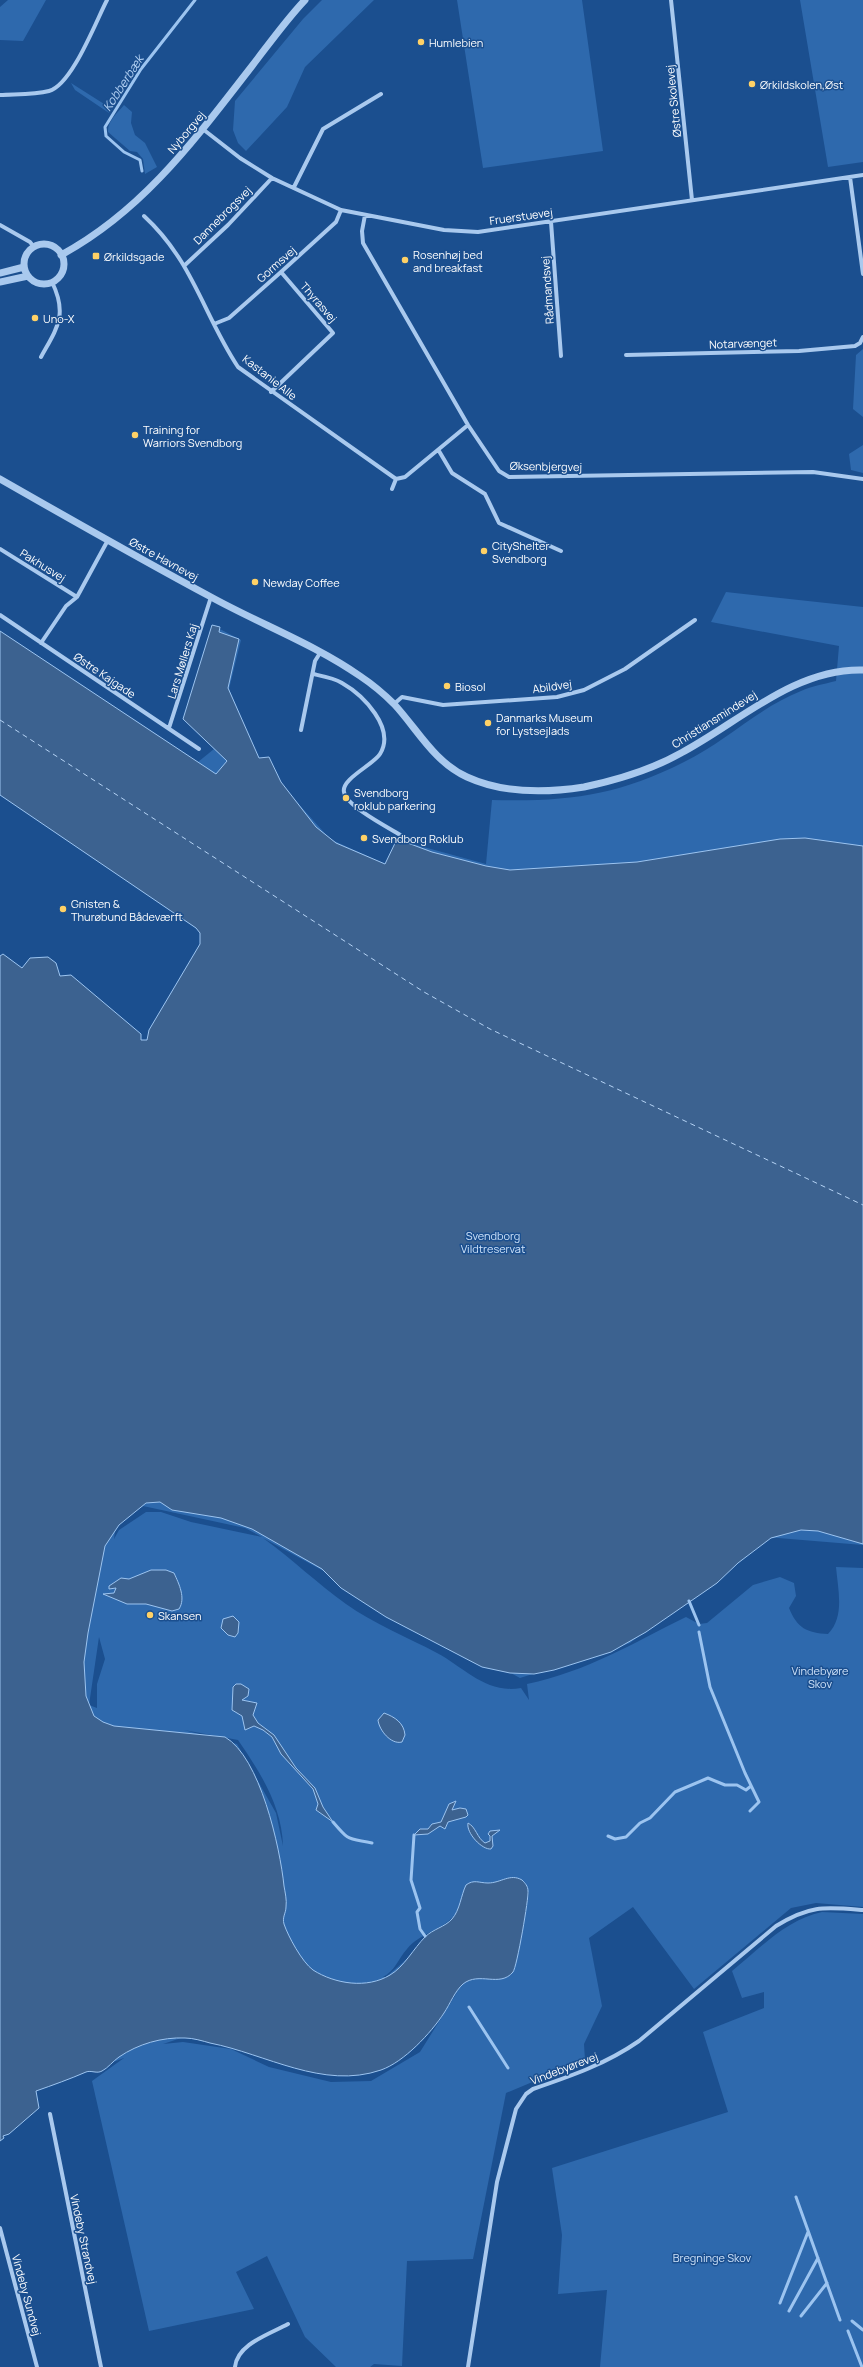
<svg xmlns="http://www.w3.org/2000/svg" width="863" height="2367" viewBox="0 0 863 2367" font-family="Manrope,sans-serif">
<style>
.green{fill:#2e69ad;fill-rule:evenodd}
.water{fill:#3c6290;stroke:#9cc4f0}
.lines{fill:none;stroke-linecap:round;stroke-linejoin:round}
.stream{stroke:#9cc4f0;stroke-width:3}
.ferry{stroke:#b5d3f5;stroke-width:1;stroke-dasharray:5 4;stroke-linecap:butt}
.minor{stroke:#a9c9ee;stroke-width:4}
.tertiary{stroke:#a9c9ee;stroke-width:7}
.poi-dot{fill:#ffd166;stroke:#1b4f8f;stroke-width:1.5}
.labels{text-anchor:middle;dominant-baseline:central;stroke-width:3;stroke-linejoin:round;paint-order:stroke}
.poi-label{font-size:11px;fill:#fff;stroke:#1b4f8f;text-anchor:start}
.street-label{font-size:11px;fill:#fff;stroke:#1b4f8f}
.park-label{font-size:11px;fill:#cfe3fa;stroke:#1b4f8f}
.water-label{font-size:12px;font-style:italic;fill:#b5d3f5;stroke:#1b4f8f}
</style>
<rect width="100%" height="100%" fill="#1b4f8f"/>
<!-- green -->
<path class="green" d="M8,0H46L23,41L0,40V7Z
M322,0H374L305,67L287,107L246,151L238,143L233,130L235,101L303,19Z
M457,0H582L603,151L483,168Z
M800,0H863V162L828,167Z
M71,83L112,109L109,113L75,90Z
M124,105L132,112L131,123L135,135L145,143L157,167L145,174L143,159L137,152L130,151L108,132C107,122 118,112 124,105Z
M863,349V417L853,409L856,355Z
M863,445V473L851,470L849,454Z
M726,592L863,607V1545L766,1537L630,1643L520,1678L263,1538C292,1559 318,1584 346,1604C374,1624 407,1637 437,1653C465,1668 486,1694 521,1688L529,1700L527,1684C588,1671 631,1644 686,1617L699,1624L707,1623L753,1585L780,1577L794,1583L796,1596L789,1608C797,1628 807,1633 828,1634C845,1617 838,1590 836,1567L863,1568V1907L816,1903L791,1908L694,1989L633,1907L589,1938L602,2006L584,2044L585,2060L506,2093L473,2259L407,2261L402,2366L374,2364L370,2367H336L305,2337L267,2256L236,2272L254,2309L149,2331L92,2081L124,2058L35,2090L0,956L3,954L22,968L30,958L48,957L56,963L60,976L71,975L141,1034V1040H147L149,1030L200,944V933L196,928L0,795V631L198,762L214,749L184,719L214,626L241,640L229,689L259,760L330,839L385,864L398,840L486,864L492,800C566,802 617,796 684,762C725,742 758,708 801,691C812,686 824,684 836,681L839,646L711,622ZM143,1506L245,1528L262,1537L191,1522L161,1512H146L119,1530L114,1539L116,1524ZM99,1637L105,1659L97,1684V1708L89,1705ZM184,1730L238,1740C260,1772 282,1806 283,1846L276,1813L237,1744ZM522,1880L529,1893L521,1940ZM453,1917V1919L386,1977H383C395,1971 398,1959 407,1949C419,1934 441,1930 453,1917ZM458,1991L420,2052L371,2081L331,2082L269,2067L231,2049L183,2042L163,2044L184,2037L361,2075L408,2054Z
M822,1912L863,1914V2367H600L607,2290L558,2294L562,2235L552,2168L728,2112L703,2032L764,2008V1992L742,1998L732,1971C760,1948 786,1920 822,1912Z"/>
<!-- water -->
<path class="water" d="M212,625L220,627L219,632L239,639L228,688L259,758L269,757L281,782L316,827L336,843L385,864L397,839L432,852L486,866L510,870L637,862L780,839L805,838L863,846V1544L818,1531L801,1530L771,1538L738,1563L717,1583L646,1632L611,1652L554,1670L534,1674L510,1673L482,1667L386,1617L341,1588L322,1569L252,1529L221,1518L172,1510L160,1502L146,1503L119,1525L105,1546L88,1633L84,1662L86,1696L94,1716L103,1722L114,1726L225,1737C260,1757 280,1847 284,1886C285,1892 287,1900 286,1907C286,1913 282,1917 284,1924C288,1936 302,1962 313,1970C335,1984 367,1989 390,1975C404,1967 414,1948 425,1937C433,1929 445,1927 452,1919C460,1910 461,1895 466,1885C474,1879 479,1883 488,1883C501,1883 510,1873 522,1880C525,1883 528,1886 528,1891C529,1897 517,1967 513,1972C500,1988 479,1971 463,1984C455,1991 450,2004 444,2013C431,2033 404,2062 381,2070C323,2090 266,2054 210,2043C203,2041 193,2038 185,2038C162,2037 138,2044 119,2057C113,2061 108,2068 102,2071C97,2074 91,2070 86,2072C70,2079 53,2085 36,2091L39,2108L9,2134L3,2136L4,2138L0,2141V956L3,954L22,968L30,958L48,957L56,963L60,976L71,975L141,1034V1040H147L149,1030L200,944V933L196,928L0,795V631L216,774L227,761L183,719Z
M151,1570H166L174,1573C179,1584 186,1598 179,1609L172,1611L146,1604H127L103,1594L114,1593L116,1588L109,1589V1586L121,1578L129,1579Z
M233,1616L239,1622L238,1633L235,1637L228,1635L221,1628L223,1619Z
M236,1684H241L249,1689L248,1696L242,1700L257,1703L253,1715L258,1723L274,1735L296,1768L315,1788L323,1807L333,1822L316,1810L318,1804L313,1789L281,1754L272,1737L263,1730L254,1726L245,1730L242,1716L232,1710L233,1687Z
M384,1713C395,1717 404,1723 405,1735L402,1742C391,1745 379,1730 378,1720Z
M456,1801L452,1810L460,1808L466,1809L468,1815L466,1817L448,1822L445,1829L440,1826L428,1834L414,1835L420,1829H428L432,1824L441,1822L449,1804Z
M468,1823C476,1827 477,1838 485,1843L490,1841V1836L488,1834L490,1831L500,1830L492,1836L493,1846L491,1849C482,1850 466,1833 468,1823Z"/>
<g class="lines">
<!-- stream -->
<path class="stream" d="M142,171L140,160L124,152L106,136L105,127L141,69L195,0
M689,1601L699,1625
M699,1632L710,1687L745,1773L759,1802L750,1811
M333,1822C350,1842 347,1838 372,1843
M414,1835L411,1880L420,1908L417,1912L420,1929L425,1936
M608,1836L615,1839L626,1837L640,1823L650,1818L675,1792L708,1778L725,1785H737L746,1790L751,1786
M469,2007L508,2068
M796,2197L840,2320
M780,2303L808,2232
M789,2311L818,2258
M801,2316L827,2283
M852,2321L863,2330
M848,2331L862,2367"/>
<!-- ferry -->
<path class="ferry" d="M0,720L424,992L490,1029L863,1205"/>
<!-- minor -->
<path class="minor" d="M671,0L692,200
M0,95C15,94 34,95 49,91C72,85 96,21 107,0
M204,130L240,158L272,178L341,210L444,230L478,232L863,175
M850,177L863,274
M294,187L323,129L381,94
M365,215L362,231L363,243L468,425L499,471L509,477L813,472L863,479
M144,216C193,261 203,314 238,367L396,479
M551,222L561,356
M0,225L30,242L34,247
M185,265L228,225L272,178
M214,324L229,318L281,272L336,222L341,210
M626,355L799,351L855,346L860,343L863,337
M41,357C57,328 68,315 52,282
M271,392L333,333L281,272
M439,451L452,473L485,494L499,523L561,551
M392,489L396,479L405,477L468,425
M0,549L77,597
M0,615L199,749
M41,643L66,606L77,597L108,540
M313,674C322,676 334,678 342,683C363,695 396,728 380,754C373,765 341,779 344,792C346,806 389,828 402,836
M394,704L402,697L443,705L557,697L584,690L625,669L695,620
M169,728L211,597
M301,730L315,661L320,653
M50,2114L101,2367
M0,2228L37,2367
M235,2367C237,2344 270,2334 288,2324
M468,2367L497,2182L516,2109L526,2094L533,2089C571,2076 606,2064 639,2041L776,1926C810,1905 824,1907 863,1910"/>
<!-- tertiary -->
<path class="tertiary" d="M24 264a20 20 0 1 1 40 0a20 20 0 1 1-40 0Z
M61,255C143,211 196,138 252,66C269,44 286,20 305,0
M0,273L24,267
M0,282L28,276
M0,479C70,519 140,559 211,597C260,624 314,644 360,676C372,684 384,694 394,704C418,730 434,762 467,777C502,793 546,793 584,787C617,780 651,770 681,753C738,723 794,668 863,670"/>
</g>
<!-- markers -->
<g class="poi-dot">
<circle cx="421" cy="42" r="4"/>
<circle cx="752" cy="84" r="4"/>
<rect x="92" y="252" width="8" height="8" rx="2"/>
<circle cx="405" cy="260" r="4"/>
<circle cx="35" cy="318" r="4"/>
<circle cx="135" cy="435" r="4"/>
<circle cx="484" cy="551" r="4"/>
<circle cx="255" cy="582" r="4"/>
<circle cx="447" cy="686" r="4"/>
<circle cx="488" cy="723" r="4"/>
<circle cx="346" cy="798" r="4"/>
<circle cx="364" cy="838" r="4"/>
<circle cx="63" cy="909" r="4"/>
<circle cx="150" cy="1615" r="4"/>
</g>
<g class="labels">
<!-- poi labels -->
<g class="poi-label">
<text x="429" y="42">Humlebien</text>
<text x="760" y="84">Ørkildskolen,Øst</text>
<text x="413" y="254">Rosenhøj bed<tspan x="413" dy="13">and breakfast</tspan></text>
<text x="104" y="256">Ørkildsgade</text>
<text x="43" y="318">Uno-X</text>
<text x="143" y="429">Training for<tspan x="143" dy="13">Warriors Svendborg</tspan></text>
<text x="492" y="545">CityShelter<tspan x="492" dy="13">Svendborg</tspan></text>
<text x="263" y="582">Newday Coffee</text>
<text x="455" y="686">Biosol</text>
<text x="496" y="717">Danmarks Museum<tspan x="496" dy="13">for Lystsejlads</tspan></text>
<text x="354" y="792">Svendborg<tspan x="354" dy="13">roklub parkering</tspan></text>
<text x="372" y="838">Svendborg Roklub</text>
<text x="71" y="903">Gnisten &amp;<tspan x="71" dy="13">Thurøbund Bådeværft</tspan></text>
<text x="158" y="1615">Skansen</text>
</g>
<!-- street labels -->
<g class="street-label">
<text transform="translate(673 101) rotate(-96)">Østre Skolevej</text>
<text transform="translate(186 132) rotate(-50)">Nyborgvej</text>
<text transform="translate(222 215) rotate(-45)">Dannebrogsvej</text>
<text transform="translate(521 216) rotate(-8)">Fruerstuevej</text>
<text transform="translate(276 264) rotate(-42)">Gormsvej</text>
<text transform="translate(547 290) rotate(-94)">Rådmandsvej</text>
<text transform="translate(319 302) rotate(49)">Thyrasvej</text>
<text transform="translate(743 343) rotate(-2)">Notarvænget</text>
<text transform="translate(270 377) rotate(38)">Kastanie Alle</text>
<text transform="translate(546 466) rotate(1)">Øksenbjergvej</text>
<text transform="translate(164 559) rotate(29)">Østre Havnevej</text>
<text transform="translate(43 565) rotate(32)">Pakhusvej</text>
<text transform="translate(182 661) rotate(-73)">Lars Møllers Kaj</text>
<text transform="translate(105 675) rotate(34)">Østre Kajgade</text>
<text transform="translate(552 686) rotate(-8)">Abildvej</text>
<text transform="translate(714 719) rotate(-32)">Christiansmindevej</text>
<text transform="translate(564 2068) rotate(-21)">Vindebyørevej</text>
<text transform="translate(84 2239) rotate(78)">Vindeby Strandvej</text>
<text transform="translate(27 2295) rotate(75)">Vindeby Sundvej</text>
</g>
<!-- park labels -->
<g class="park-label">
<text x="493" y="1235">Svendborg<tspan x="493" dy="13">Vildtreservat</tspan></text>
<text x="820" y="1670">Vindebyøre<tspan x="820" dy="13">Skov</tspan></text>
<text x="712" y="2257">Bregninge Skov</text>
</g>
<!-- water labels -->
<g class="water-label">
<text transform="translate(123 83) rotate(-57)">Kobberbæk</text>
</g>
</g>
</svg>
